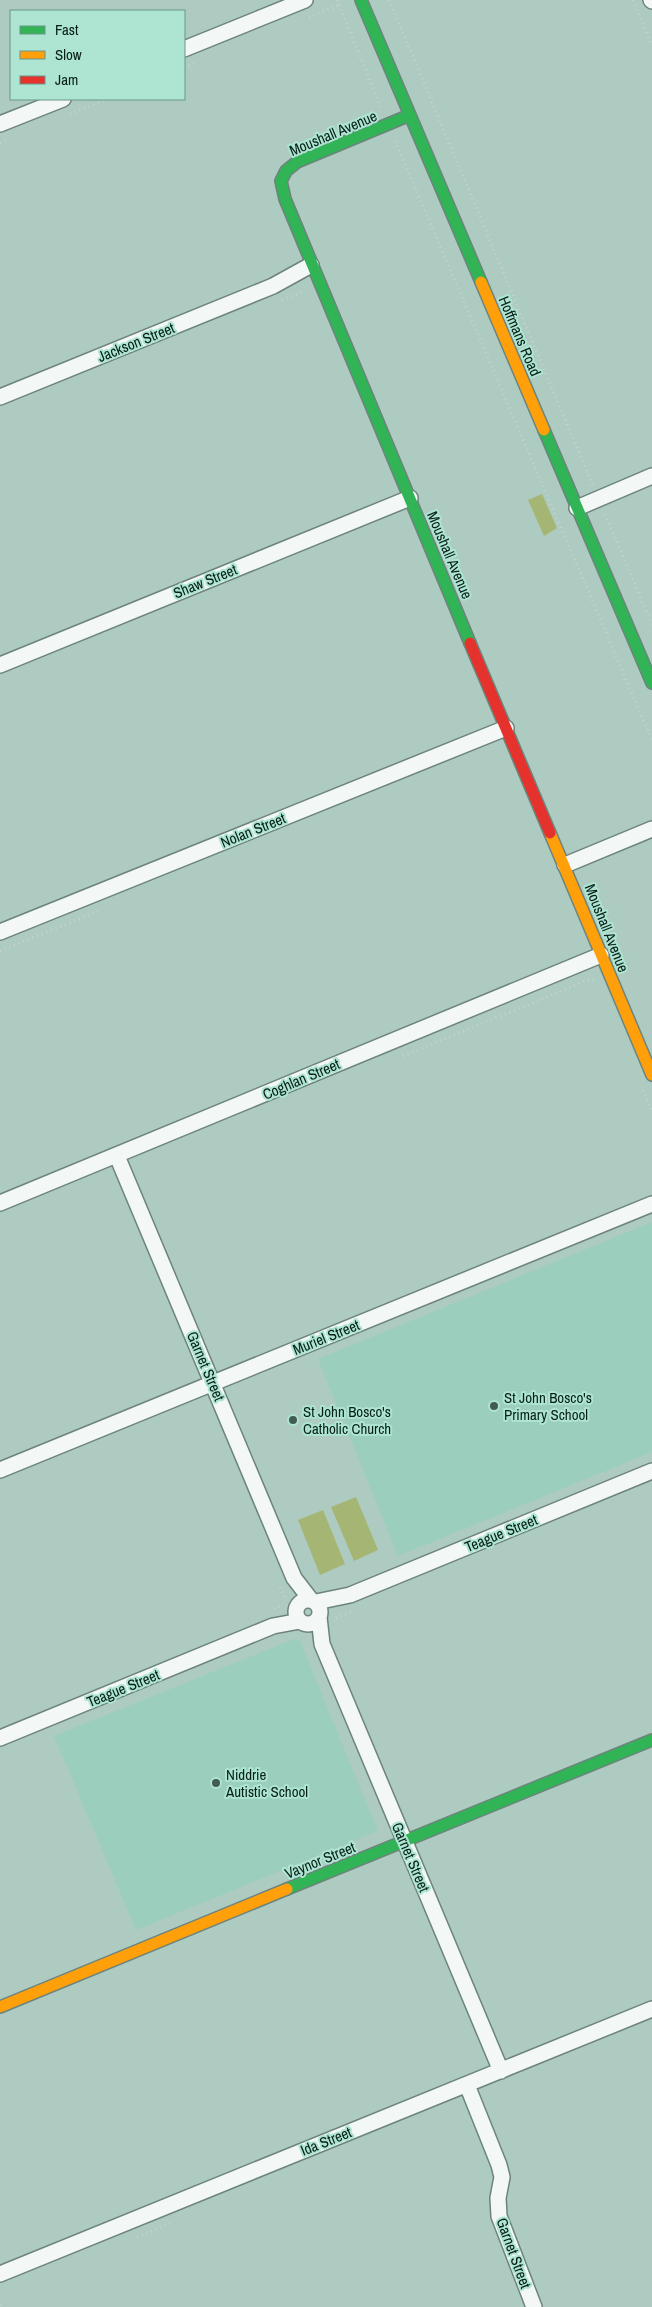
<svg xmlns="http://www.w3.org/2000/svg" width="652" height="2307" viewBox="0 0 652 2307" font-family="'Archivo Narrow',sans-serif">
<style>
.built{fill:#9ccebe}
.green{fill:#a5b674}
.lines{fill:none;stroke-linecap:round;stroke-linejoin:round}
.street-casing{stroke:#6d847d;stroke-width:18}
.fast-casing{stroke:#6d847d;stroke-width:14}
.slow-casing{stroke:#6d847d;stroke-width:14}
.jam-casing{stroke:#6d847d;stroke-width:14}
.path{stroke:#c7d2cf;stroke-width:3;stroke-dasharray:1 4;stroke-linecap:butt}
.street{stroke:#f3f7f6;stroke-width:15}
.fast{stroke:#30b455;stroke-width:11}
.slow{stroke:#ff9f0a;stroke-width:11}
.jam{stroke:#e5322d;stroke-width:11}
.poi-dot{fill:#425b53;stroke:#ade5d2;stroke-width:2}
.labels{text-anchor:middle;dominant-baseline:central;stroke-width:4;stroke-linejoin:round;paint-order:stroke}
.street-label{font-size:15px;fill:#081e18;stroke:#ade5d2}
.poi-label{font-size:15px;fill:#081e18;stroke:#ade5d2;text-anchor:start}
</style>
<rect width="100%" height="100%" fill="#adcbc1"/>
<!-- built -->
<path class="built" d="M652,1222V1452L398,1556L318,1359Z
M294,1639L300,1641L378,1831L136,1930L54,1736Z"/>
<!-- green -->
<path class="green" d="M542,494L557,528L544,536L528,500Z
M356,1497L378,1550L354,1561L331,1507Z
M323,1510L345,1564L320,1575L298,1520Z"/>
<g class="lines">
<defs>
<path id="street" d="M651,0L652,1
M184,49L305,0
M0,124L63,99
M0,397L273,286L311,265
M577,508L652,476
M0,665L410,498
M565,865L652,829
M0,932L506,728
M117,1156L294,1578L311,1600
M0,1203L601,955
M0,1470L652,1204
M296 1612a12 12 0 1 1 24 0a12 12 0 1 1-24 0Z
M316,1602L350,1595L652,1471
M319,1617L322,1644L501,2071
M0,1738L273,1626L300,1621
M467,2085L499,2165L502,2177L498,2198L499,2216L534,2307
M0,2274L652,2009"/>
<path id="fast" d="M361,0L481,282
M410,115L297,162L286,171L281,181L285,199L470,643
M544,430L652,683
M287,1889L652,1740"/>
<path id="slow" d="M481,282L544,430
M550,833L652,1075
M0,2007L287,1889"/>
<path id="jam" d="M470,643L550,833"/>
</defs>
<!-- street casing -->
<use href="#street" class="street-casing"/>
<!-- fast casing -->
<use href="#fast" class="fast-casing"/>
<!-- slow casing -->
<use href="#slow" class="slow-casing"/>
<!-- jam casing -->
<use href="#jam" class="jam-casing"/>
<!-- path -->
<path class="path" d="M337,0L381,107
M389,0L593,486
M633,0L652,46
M309,17L339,5
M184,68L197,62
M70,114L108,99
M395,141L652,740
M0,143L9,139
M282,300L304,291
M605,514L652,625
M0,951L101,910
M403,1056L588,980L594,981
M643,1090L652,1111
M280,1587L285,1598
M274,1609L283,1605
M336,1618L353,1611
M137,2237L173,2222
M0,2304V2307"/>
<!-- street -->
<use href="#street" class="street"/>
<!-- fast -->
<use href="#fast" class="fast"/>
<!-- slow -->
<use href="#slow" class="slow"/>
<!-- jam -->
<use href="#jam" class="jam"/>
</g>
<!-- markers -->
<g class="poi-dot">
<circle cx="494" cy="1406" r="5"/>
<circle cx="293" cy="1420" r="5"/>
<circle cx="216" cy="1783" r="5"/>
</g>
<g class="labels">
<!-- street labels -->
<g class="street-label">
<text transform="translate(333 133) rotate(-23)">Moushall Avenue</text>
<text transform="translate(520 336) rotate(67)">Hoffmans Road</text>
<text transform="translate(136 342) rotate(-22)">Jackson Street</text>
<text transform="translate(450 555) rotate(67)">Moushall Avenue</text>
<text transform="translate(205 581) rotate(-22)">Shaw Street</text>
<text transform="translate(253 830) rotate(-22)">Nolan Street</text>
<text transform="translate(607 928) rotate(68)">Moushall Avenue</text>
<text transform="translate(301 1079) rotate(-23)">Coghlan Street</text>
<text transform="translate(326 1337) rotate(-22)">Muriel Street</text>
<text transform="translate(206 1366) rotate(67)">Garnet Street</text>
<text transform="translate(501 1533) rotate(-22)">Teague Street</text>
<text transform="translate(123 1688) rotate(-22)">Teague Street</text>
<text transform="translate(411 1857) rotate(67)">Garnet Street</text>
<text transform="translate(320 1860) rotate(-22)">Vaynor Street</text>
<text transform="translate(326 2141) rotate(-22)">Ida Street</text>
<text transform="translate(514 2253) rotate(70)">Garnet Street</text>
</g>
<!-- poi labels -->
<g class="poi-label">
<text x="504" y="1397">St John Bosco's<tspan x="504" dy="17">Primary School</tspan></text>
<text x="303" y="1411">St John Bosco's<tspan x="303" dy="17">Catholic Church</tspan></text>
<text x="226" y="1774">Niddrie<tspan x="226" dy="17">Autistic School</tspan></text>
</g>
</g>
<!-- legend -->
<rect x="10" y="10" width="175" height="90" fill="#ade5d2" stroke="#6b9588"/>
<rect x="20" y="26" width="25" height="8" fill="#30b455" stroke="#6b9588"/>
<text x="55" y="35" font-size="15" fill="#081e18">Fast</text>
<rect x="20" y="51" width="25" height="8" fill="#ff9f0a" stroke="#6b9588"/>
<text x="55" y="60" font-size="15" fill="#081e18">Slow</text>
<rect x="20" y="76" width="25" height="8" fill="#e5322d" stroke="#6b9588"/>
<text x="55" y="85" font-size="15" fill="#081e18">Jam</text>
</svg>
